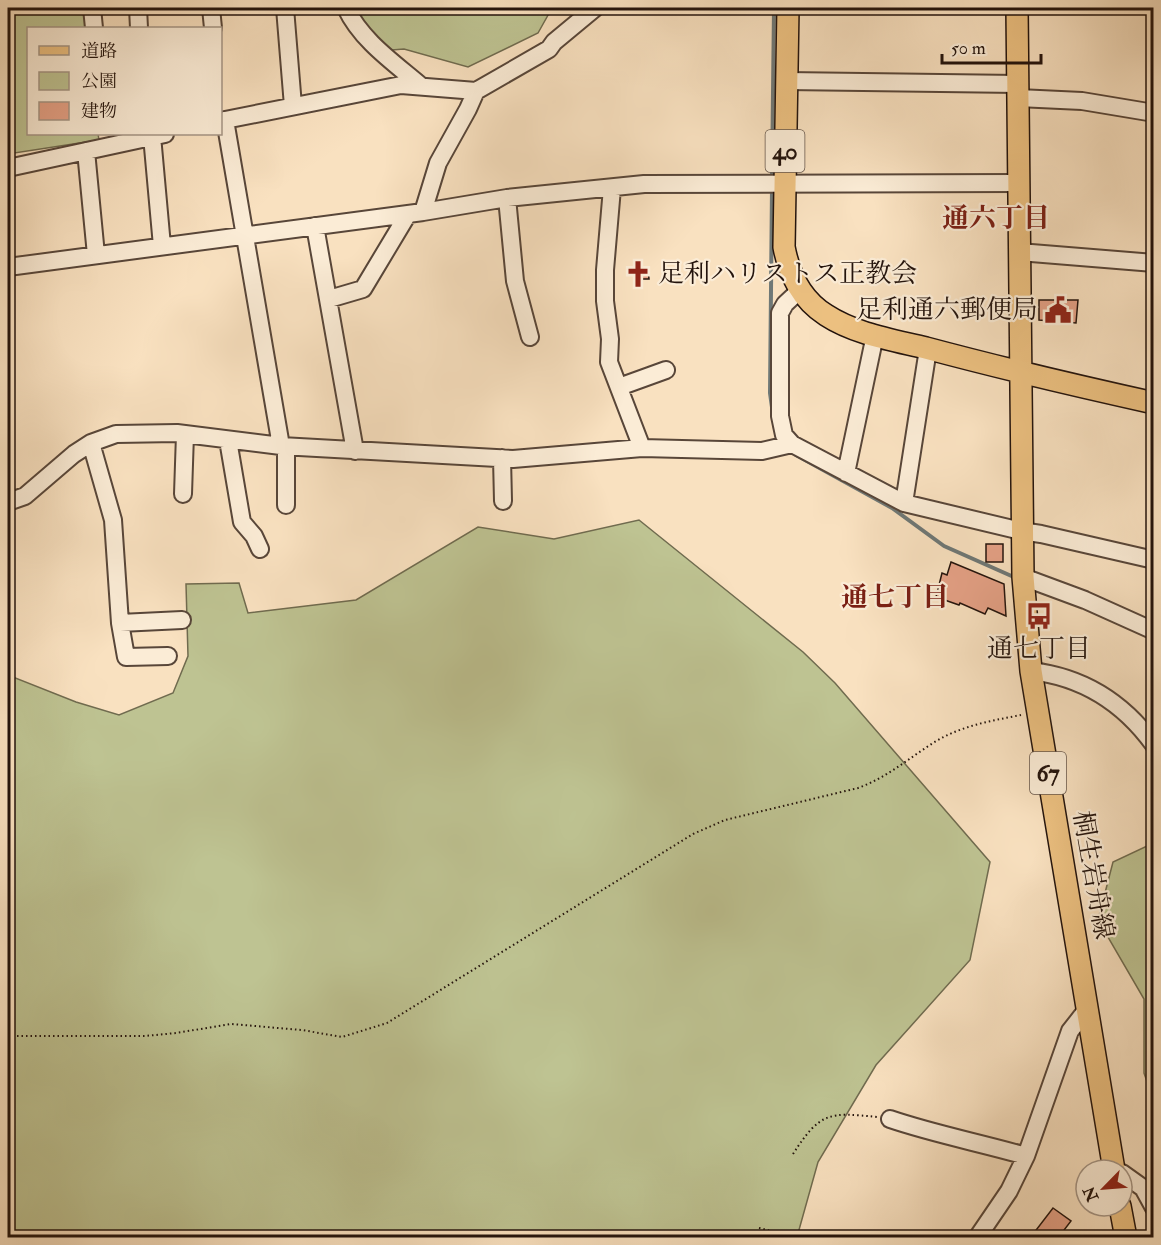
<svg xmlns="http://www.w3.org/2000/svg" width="1161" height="1245" viewBox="0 0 1161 1245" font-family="'IM FELL Double Pica','Noto Serif JP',serif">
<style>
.green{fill:#bec392;stroke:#706b4f;stroke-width:1.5}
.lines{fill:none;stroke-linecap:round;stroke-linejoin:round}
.stream{stroke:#6f7876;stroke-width:4}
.building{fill:#e5a186;stroke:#23130c;stroke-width:1.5}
.minor-casing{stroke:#584639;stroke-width:20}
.major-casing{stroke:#23130c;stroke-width:24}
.path{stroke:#23130c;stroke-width:2;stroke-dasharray:1.5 3;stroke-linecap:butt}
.minor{stroke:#fbecd6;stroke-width:16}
.major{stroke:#ecc080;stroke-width:21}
.labels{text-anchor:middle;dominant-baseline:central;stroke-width:4.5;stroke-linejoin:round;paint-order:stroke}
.shield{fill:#fbecd6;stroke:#645449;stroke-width:1.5}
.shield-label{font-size:24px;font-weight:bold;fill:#23130c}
.poi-label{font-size:26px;fill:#23130c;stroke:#fbecd6;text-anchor:start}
.street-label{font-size:26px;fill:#23130c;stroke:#fbecd6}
.neighbourhood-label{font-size:27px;font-weight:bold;fill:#7a1f14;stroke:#fbecd6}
</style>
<rect width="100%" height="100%" fill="#f9e1c0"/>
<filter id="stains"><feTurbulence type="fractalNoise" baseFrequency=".00333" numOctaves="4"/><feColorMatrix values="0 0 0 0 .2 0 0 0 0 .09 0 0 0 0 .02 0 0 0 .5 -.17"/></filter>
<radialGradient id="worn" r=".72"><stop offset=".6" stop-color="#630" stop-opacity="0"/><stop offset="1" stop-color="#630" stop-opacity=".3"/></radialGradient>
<!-- green -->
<path class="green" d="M8,8H86L88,28H28V134H98L99,140L8,154Z
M336,8H552L538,33L468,67L404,49L379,51Z
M639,520L803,652L835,683L990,862L970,960L876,1065L818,1162L797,1237H8V675L76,702L119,715L173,693L188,656L186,584L239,583L248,613L356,600L478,527L554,539Z
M1147,846L1154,847L1153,908L1148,917L1154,922L1153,1098L1144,1073V999L1098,920L1113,862Z"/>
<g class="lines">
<!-- stream -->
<path class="stream" d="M772,178L774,8
M772,188L770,393L775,429
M796,455L892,508L944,546L1016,578"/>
</g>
<!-- building -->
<path class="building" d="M634,269H648L649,279H634Z
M1039,300H1078L1076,323L1039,320Z
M986,544H1003V562H986Z
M951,562L1004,584L1006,616L988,608L985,614L960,603L959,605L936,597L942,573L947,575Z
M1053,1208L1071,1221L1058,1238H1030Z"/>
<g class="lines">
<defs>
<path id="minor" d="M92,8L94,28
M138,8L139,28
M211,8L213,28
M285,8L293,106
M346,8C361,40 393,62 420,85
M786,81L1018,84
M1018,98L1082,101L1154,113
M225,120L281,446
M220,121L401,85L476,91L549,49L554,42L595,8
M152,136L162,246
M86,151L96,255
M8,168L165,134
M612,188L605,270V301L610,339L609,362L642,448
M507,198L515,281L530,337
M423,212L438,163L468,109L476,91
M315,226L355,451
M1019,252L1154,263
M8,267L423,212L507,198L644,184L1019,183
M800,290L785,304L780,313V416L784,435L792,444L904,503L1021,531L1041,534L1154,560
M329,299L363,289L408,214
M619,387L666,370
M228,440L242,522L254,536L260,549
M91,443L113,520L120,623L126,657L168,656
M502,458L503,501
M846,473L875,335
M183,494L185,434
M8,502L25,496L74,454L91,443L116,434L177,433L281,446L513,459L642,448L762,451L792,444
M904,503L928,349
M286,505V447
M1023,577L1085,600L1154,631
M120,623L182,620
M1031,671C1083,677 1123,702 1154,745
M890,1119C934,1134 981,1143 1026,1156
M1122,1173L1143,1188L1154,1208
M977,1238L1009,1191L1026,1156L1070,1031L1088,1008"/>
<path id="major" d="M788,8L784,247C789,274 802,300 826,315C855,334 893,340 926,348C1001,368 1077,386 1154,403
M1017,8L1023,577L1031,671L1114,1170
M1120,1206L1126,1238"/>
</defs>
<!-- minor casing -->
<use href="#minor" class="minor-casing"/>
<!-- major casing -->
<use href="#major" class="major-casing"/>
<!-- path -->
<path class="path" d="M8,1036H145L176,1033L231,1024L302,1030L342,1037L387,1023L693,834L725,820L858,788C886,778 908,759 933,743C960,726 990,721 1021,715
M793,1154C820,1112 829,1112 877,1117
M759,1228L801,1238"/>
<!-- minor -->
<use href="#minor" class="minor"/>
<!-- major -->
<use href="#major" class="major"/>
</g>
<!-- icons -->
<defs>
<symbol id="church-bare" viewBox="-9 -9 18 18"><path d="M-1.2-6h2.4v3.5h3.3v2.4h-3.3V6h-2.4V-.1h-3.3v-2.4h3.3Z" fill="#8f2418" stroke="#fbecd6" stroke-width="2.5" paint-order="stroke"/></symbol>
<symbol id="civic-bare" viewBox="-9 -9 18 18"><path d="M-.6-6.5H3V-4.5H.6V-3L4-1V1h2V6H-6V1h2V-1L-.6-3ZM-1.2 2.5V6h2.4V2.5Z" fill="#8f2418" stroke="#fbecd6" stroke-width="2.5" paint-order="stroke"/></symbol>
<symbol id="bus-bare" viewBox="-9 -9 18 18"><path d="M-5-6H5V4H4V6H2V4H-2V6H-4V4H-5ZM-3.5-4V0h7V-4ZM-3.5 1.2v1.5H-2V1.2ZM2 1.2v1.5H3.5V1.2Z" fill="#8f2418" stroke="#fbecd6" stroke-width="2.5" paint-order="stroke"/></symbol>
</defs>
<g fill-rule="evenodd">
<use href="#church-bare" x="619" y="255" width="38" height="38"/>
<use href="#civic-bare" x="1039" y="291" width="38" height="38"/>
<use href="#bus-bare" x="1020" y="597" width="38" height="38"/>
</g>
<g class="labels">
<!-- shield labels -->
<g class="shield">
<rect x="765.5" y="130" width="39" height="42" rx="4.5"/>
<rect x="1030" y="752" width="36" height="42" rx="4.5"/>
</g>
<g class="shield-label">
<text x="785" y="151">40</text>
<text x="1048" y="773">67</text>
</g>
<!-- poi labels -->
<g class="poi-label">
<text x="658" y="274">足利ハリストス正教会</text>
<text x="1038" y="310" text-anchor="end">足利通六郵便局</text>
<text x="1039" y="649" text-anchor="middle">通七丁目</text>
</g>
<!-- street labels -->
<g class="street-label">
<text transform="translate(1093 875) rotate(80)">桐生岩舟線</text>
</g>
<!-- neighbourhood labels -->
<g class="neighbourhood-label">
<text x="996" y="218">通六丁目</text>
<text x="895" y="597">通七丁目</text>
</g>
</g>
<!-- margin -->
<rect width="1161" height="1245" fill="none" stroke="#f9e1c0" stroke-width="30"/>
<rect x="9" y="9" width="1143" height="1227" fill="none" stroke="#23130c" stroke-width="3"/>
<rect x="15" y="15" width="1131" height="1215" fill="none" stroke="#23130c" stroke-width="1.5"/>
<!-- legend -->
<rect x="27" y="27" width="195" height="108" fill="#fbecd6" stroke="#a59585" stroke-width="1.5"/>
<rect x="39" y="46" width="30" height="9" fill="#ecc080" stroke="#a59585" stroke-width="1.5"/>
<text x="81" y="57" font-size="18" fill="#23130c">道路</text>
<rect x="39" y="72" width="30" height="18" fill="#bec392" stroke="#a59585" stroke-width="1.5"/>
<text x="81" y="87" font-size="18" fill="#23130c">公園</text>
<rect x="39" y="102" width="30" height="18" fill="#e5a186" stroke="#a59585" stroke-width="1.5"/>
<text x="81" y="117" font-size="18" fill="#23130c">建物</text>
<!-- north arrow -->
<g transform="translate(1104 1188) rotate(245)"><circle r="28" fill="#fbecd6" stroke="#a59585" stroke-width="1.5"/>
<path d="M0-4.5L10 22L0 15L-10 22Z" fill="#8f2418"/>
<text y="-9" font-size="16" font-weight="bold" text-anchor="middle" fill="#23130c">N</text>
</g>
<!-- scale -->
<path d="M942 54v9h99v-9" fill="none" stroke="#23130c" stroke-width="3"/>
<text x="951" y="54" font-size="18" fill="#23130c" stroke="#fbecd6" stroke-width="4.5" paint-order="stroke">50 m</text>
<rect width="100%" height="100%" filter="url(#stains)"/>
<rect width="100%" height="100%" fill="url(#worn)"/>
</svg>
